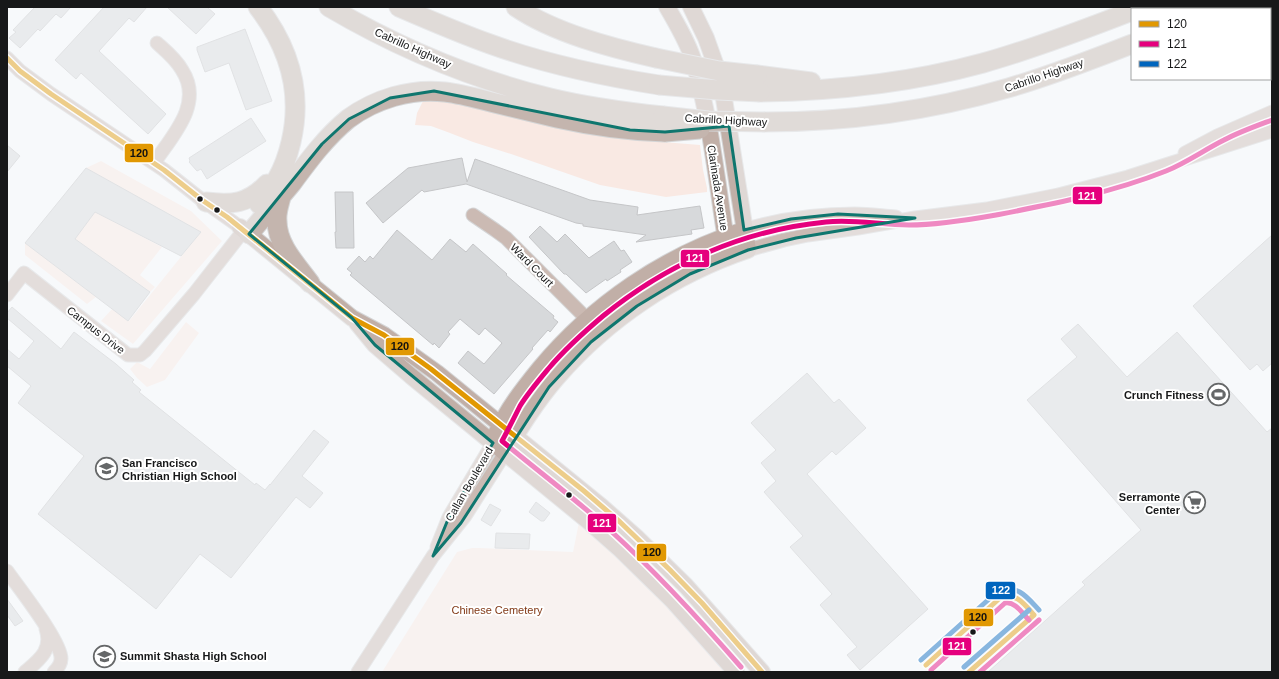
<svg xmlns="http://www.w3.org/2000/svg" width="1279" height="679" viewBox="0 0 1279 679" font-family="Helvetica,sans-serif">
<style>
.green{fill:#f9e9e3}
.building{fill:#d7d9db;stroke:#c5c6c8}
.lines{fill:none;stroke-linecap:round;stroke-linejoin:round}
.minor-casing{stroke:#d4d5d6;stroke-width:15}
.major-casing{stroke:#d4d5d6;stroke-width:18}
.highway-casing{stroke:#d4d5d6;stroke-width:21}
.minor{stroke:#cbbab3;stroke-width:13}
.major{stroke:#c1afa7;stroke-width:16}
.highway{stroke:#c4b5ae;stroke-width:19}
.highway-bridge-casing{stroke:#d4d5d6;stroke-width:21;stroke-linecap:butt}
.highway-bridge{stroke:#c4b5ae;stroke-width:19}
.bus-1-casing{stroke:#fff;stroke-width:8}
.bus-2-casing{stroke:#fff;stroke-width:8}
.bus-3-casing{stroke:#fff;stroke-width:8}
.bus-1{stroke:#e19802;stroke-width:5}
.bus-2{stroke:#e5007d;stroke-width:5}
.bus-3{stroke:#0065bd;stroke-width:5}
.marked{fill:none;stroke:#0f766e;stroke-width:3;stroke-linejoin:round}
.bus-dot{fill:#171819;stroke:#fff;stroke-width:1.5}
.labels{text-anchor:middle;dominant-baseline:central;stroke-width:4;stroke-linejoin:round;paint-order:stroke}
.street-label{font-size:11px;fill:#171819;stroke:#fff}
.poi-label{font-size:11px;font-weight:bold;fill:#171819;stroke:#fff;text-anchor:end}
.park-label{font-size:11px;fill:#813815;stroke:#fff}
.line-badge{stroke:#fff;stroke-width:1.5}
.badge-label{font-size:11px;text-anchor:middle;font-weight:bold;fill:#fff}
.pale-badge-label{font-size:11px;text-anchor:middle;font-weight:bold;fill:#111}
</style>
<rect width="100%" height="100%" fill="#f7f9fb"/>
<!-- green -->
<path class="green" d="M432,100H449L626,139L700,145L703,170L707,188V192L666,197L600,185L514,155L473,142L450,133L431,126L415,125L417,113L423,101Z
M101,161L191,211L222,241L133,344L101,321L112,309L129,321L201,232L86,168Z
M95,212L162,247L140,275L155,287L150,292L75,239Z
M25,243L96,297L87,304L25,255Z
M186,322L199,333L165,380L147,387L137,378L130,369L137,362L150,369Z
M579,522C634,566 679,619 725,672H382L457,552L472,548H480L573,552Z"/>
<!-- building -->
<path class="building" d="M35,7H71L61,18L56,14L40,31L38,29L20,48L9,38L16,32L13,30Z
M104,7H147L134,22L129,18L99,51L166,114L148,134L81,73L76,79L55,60Z
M167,7H207L215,14L196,34Z
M245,29L272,101L246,110L229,63L205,72L197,50V47Z
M251,118L266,141L207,179L201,169L197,171L189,162L190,161L189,158Z
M7,145L20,156L7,172Z
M462,158L467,182L475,159L590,200L638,207L637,215L700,206L704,228L691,230L692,234L636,242L646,235L583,226V224L576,223L466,184L424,192L422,190L383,223L366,203L408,168Z
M86,168L201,232L181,256L95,212L75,239L150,292L128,321L25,243Z
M335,192H353L354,248H336L335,232H336Z
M540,226L557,242L565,234L589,258L614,241L621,251L624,250L632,262L620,270L621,272L607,281L606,279L586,293L566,274H564L529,237Z
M397,230L432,260L450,239L466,252L473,244L507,274L506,275L554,316L553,318L558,322L550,332L548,330L532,348L533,349L494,394L458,363L468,351L484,364L502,343L485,328L479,335L460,319L448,332L450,334L439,348L434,343L433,345L350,275L352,273L347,269L359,256L365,262L370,256L373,259Z
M1272,235V363L1263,371L1257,364L1250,370L1193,306Z
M12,307L61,349L74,332L116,364L134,380L132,382L141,390L139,392L255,485L256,483L265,490L270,484V485L314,430L329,442L302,476L323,493L310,508L296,497L231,578L200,554L156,609L38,514L84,456L18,403L31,386L7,366V349L19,359L34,341L7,318V313Z
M1078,324L1127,377L1177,332L1267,432L1272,428V672H988L1085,585L1082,582L1141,530L1027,400L1077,357L1061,339Z
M807,373L834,403L839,399L866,428L836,455L832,451L807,474L928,609L860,670L847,655L857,647L820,605L832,594L790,547L803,536L764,492L776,481L761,463L776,450L751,423Z
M536,502L550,513L544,521H541L529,512Z
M490,504L501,510L491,526L481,520Z
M496,533L530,534L529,549L495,548Z
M7,599L23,621L15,626L7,615Z"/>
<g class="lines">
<defs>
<path id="minor" d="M7,58L20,71L51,94L164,170L202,200L240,227
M1185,153L1217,136L1272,112
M154,163C172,136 204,104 182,70C176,59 166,51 157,43
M473,215L495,230L506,238L587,319
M744,230C780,219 818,214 855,214C869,214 882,216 896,217
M748,250L784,240L808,235L858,228L915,218L987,209L1058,195L1128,177L1272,131
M7,295L24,273L128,355H140L145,351L194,294L244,230
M437,547L449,517L493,443
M7,571C18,587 62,642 61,659C61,664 58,668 54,672
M25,672C39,660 53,650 46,629
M358,672L433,556L465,516L505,453"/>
<path id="major" d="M667,7C677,24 687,41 693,59C711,120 717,184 727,246
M240,227L352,318L384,335L437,373L602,507L636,537L686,586L762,672
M357,323L375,345L411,376L587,520L621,550L672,600L736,672
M496,434C507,409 523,389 540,368C593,304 665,255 744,230
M505,453C521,427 537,401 557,378C608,319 674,275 748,250L721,80L706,38L691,7"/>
<path id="highway" d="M258,7C289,47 303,91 291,142C288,155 284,167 277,179C272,188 265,196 259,204
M329,7C397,47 473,79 550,98C587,107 625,112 663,116
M399,7C429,20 459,33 490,44C545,64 602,76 659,85
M516,7C554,33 612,48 656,58
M1227,9L1232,7
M757,75L811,82
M760,92C835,91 910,83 983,63C1033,49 1083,30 1132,11
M765,122C847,122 929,111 1008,88C1050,76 1091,60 1132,44
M281,197C279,205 276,213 277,221C277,245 297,265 310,283
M206,202C232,205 248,204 267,184
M249,234C263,217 278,200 292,183C309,160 326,137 348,119C375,99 411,88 445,92C462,94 479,99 495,103C516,108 536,113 557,118C593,126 628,131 665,132"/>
</defs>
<!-- minor casing -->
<use href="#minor" class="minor-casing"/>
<!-- major casing -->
<use href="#major" class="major-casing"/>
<!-- highway casing -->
<use href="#highway" class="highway-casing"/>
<!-- minor -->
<use href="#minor" class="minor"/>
<!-- major -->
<use href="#major" class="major"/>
<!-- highway -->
<use href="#highway" class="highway"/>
<defs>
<path id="highway-bridge" d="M656,58L719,71L757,75
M659,85L718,90L760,92
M663,116L708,121L765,122
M665,132L700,129"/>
</defs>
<!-- highway-bridge casing -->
<use href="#highway-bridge" class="highway-bridge-casing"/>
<!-- highway-bridge -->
<use href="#highway-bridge" class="highway-bridge"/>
<defs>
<path id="bus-1" d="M7,58L20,71L51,94L164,170L202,200L227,217L352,318L384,335L431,369L584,491L620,522L670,570L702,603L762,672
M926,665L1001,597C1016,592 1025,605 1034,615
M969,672L1034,615"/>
<path id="bus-2" d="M741,667C700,620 658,574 612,532C577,500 538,471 502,441C508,430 514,418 520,406C528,393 539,380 549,368C565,349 584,332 603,316C667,264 743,230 826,222C854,219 881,225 909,225C938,225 968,220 996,215C1053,204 1111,193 1166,171C1186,163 1204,150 1224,140C1239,132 1256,126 1272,120
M931,670L1005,603C1015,601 1022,613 1029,620
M980,672L1039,620"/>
<path id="bus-3" d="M921,660L998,591C1018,584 1027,597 1039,610
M964,667L1029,610"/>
</defs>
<!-- bus-1 casing -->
<use href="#bus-1" class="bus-1-casing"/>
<!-- bus-2 casing -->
<use href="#bus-2" class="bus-2-casing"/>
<!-- bus-3 casing -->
<use href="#bus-3" class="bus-3-casing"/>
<!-- bus-1 -->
<use href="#bus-1" class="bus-1"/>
<!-- bus-2 -->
<use href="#bus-2" class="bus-2"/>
<!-- bus-3 -->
<use href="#bus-3" class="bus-3"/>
</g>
<!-- marked area -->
<path d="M0 0H1279V679H0ZM434,91L630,130L665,132L729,126L744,230L791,219L838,214L915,218L796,238L748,250L690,274L637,306L591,342L549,387L461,523L433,556L449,517L493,443L375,345L352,318L249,234L322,144L349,119L390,98Z" fill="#f7f9fb" fill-opacity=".55" fill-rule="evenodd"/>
<path class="marked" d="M434,91L630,130L665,132L729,126L744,230L791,219L838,214L915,218L796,238L748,250L690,274L637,306L591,342L549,387L461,523L433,556L449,517L493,443L375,345L352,318L249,234L322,144L349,119L390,98Z"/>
<!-- icons -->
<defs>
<symbol id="stadium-ring" viewBox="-11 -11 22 22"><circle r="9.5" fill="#fff" stroke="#656768" stroke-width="1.5"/><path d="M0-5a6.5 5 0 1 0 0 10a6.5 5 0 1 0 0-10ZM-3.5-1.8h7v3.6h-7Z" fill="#656768"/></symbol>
<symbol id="school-ring" viewBox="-11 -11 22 22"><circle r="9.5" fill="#fff" stroke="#656768" stroke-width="1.5"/><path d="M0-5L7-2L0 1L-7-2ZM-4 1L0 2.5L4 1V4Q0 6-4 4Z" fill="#656768"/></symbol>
<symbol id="supermarket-ring" viewBox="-11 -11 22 22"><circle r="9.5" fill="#fff" stroke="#656768" stroke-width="1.5"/><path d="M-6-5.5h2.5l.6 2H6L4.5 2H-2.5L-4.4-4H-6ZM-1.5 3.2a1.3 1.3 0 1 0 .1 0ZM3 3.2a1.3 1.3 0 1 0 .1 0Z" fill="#656768"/></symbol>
</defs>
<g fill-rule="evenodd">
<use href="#stadium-ring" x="1206" y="382" width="25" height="25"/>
<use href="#school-ring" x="94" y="456" width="25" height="25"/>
<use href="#supermarket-ring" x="1182" y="490" width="25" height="25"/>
<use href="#school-ring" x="92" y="644" width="25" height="25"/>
</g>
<!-- markers -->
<g class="bus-dot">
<circle cx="200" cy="199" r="3.5"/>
<circle cx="217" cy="210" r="3.5"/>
<circle cx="569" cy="495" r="3.5"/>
<circle cx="973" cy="632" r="3.5"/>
</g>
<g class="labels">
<!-- street labels -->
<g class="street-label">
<text transform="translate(413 48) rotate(24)">Cabrillo Highway</text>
<text transform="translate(1044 75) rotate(-19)">Cabrillo Highway</text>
<text transform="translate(726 120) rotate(3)">Cabrillo Highway</text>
<text transform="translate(718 188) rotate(81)">Clarinada Avenue</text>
<text transform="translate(532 265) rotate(45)">Ward Court</text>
<text transform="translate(96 330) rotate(38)">Campus Drive</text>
<text transform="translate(469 484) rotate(-60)">Callan Boulevard</text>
</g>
<!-- poi labels -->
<g class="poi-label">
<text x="1204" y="395">Crunch Fitness</text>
<text x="122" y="463" text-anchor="start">San Francisco<tspan x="122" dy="13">Christian High School</tspan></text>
<text x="1180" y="497">Serramonte<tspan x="1180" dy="13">Center</tspan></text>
<text x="120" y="656" text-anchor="start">Summit Shasta High School</text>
</g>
<!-- park labels -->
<g class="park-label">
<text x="497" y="610">Chinese Cemetery</text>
</g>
</g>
<g class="line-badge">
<rect x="124" y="143" width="30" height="20" rx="4" fill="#e19802"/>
<rect x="1072" y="186" width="31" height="19" rx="4" fill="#e5007d"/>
<rect x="680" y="249" width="30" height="19" rx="4" fill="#e5007d"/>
<rect x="385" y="337" width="30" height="19" rx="4" fill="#e19802"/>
<rect x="587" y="513" width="30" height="20" rx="4" fill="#e5007d"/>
<rect x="636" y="543" width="31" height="19" rx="4" fill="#e19802"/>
<rect x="985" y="581" width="31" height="19" rx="4" fill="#0065bd"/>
<rect x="963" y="608" width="31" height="19" rx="4" fill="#e19802"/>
<rect x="942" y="637" width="30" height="19" rx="4" fill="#e5007d"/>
</g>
<g class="badge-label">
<text x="1087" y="200">121</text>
<text x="695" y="262">121</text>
<text x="602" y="527">121</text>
<text x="1001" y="594">122</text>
<text x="957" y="650">121</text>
</g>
<g class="pale-badge-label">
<text x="139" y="157">120</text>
<text x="400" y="350">120</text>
<text x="652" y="556">120</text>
<text x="978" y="621">120</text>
</g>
<!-- border -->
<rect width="1279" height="679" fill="none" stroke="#171819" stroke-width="16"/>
<!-- legend -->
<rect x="1131" y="8" width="140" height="72" fill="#ffffff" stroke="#a2a3a3"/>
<rect x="1139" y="21" width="20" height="6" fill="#e19802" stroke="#a2a3a3"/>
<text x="1167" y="28" font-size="12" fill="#171819">120</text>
<rect x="1139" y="41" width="20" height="6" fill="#e5007d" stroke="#a2a3a3"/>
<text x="1167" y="48" font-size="12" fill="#171819">121</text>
<rect x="1139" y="61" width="20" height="6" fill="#0065bd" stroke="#a2a3a3"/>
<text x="1167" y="68" font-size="12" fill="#171819">122</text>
</svg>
